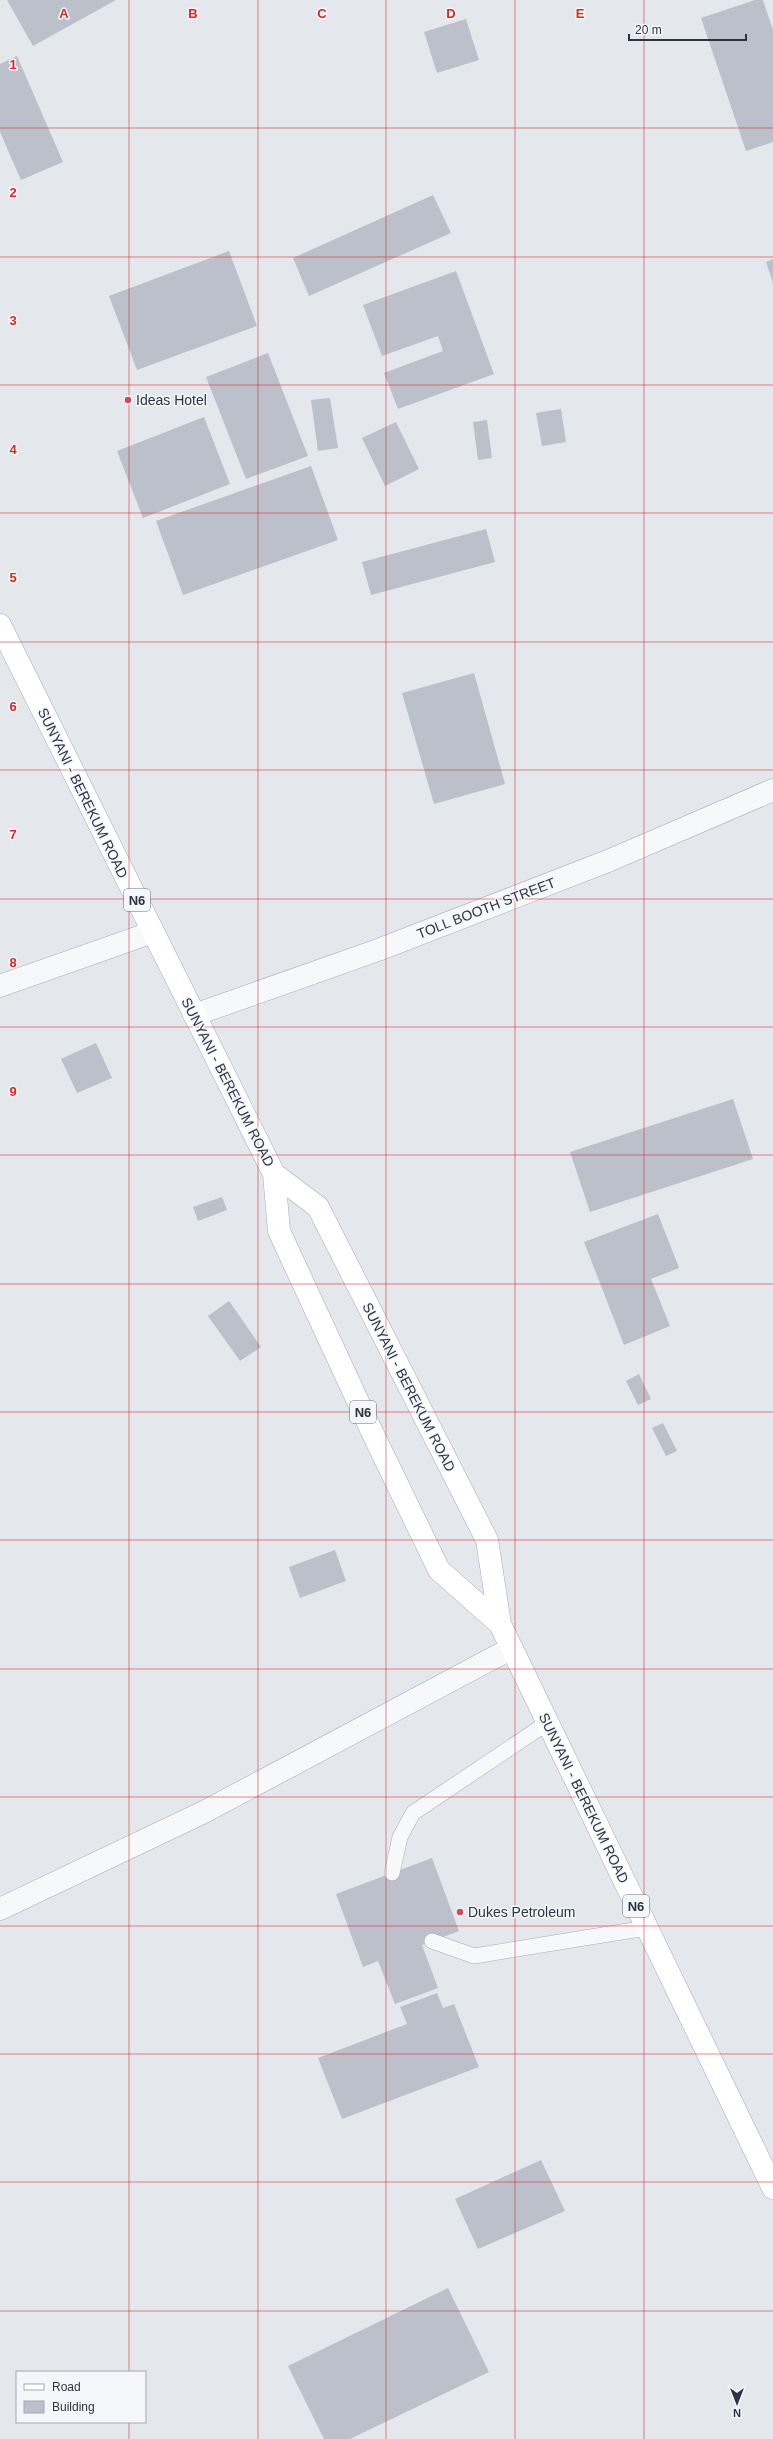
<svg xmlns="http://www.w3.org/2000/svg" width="773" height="2439" viewBox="0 0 773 2439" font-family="Arial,sans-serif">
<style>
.building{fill:#bbc0ca}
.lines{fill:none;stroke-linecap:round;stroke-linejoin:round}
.lane-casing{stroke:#a9aeb7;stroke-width:16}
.street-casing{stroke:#a9aeb7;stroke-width:23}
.primary-casing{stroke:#a3abb8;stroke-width:23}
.lane{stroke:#f7f8fa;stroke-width:15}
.street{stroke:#f7f8fa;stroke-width:22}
.primary{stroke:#fff;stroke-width:22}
.grid{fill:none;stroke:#d62828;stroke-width:1;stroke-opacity:0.55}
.poi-dot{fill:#d1495b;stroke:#f4f6f9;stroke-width:1.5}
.labels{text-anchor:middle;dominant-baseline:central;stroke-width:3;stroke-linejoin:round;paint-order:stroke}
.shield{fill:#f4f6f9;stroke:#676e7b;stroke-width:1}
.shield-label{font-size:13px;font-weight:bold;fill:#2b3445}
.poi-label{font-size:14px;fill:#2b3445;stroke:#f4f6f9;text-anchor:start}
.street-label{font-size:14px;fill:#2b3445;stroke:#f4f6f9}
.grid-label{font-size:13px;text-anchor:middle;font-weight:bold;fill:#d62828;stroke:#f4f6f9;stroke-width:3;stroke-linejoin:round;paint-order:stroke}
</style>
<rect width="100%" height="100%" fill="#e4e7ec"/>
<!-- building -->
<path class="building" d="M7,0H116L33,46Z
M755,0H763L773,30V142L746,151L701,18Z
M466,19L479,60L437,73L424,32Z
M17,56L63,162L21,180L0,132V64Z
M433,195L451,233L309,296L293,258Z
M229,251L257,326L137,370L109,296Z
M773,259V283L766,262Z
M456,271L494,374L398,409L384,373L443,351L438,336L382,356L363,305Z
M268,353L308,456L246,479L206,377Z
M330,398L338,448L318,451L311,400Z
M561,409L566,442L542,446L536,413Z
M204,417L230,484L143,518L117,451Z
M487,420L492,458L478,460L473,422Z
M396,422L419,469L385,486L362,438Z
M311,466L338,540L183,595L156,521Z
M486,529L495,562L371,595L362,562Z
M474,673L505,784L434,804L402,693Z
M96,1043L112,1078L77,1093L61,1059Z
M733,1099L753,1159L590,1212L570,1152Z
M222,1197L227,1210L198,1221L193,1207Z
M658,1214L679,1268L651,1279L670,1326L624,1345L584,1242Z
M229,1301L261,1347L240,1361L208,1316Z
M639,1374L651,1399L638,1405L626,1381Z
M663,1423L677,1451L666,1456L652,1428Z
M335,1550L346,1581L300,1598L289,1567Z
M432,1858L459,1931L422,1945L438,1988L395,2004L378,1961L363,1967L336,1894Z
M437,1993L443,2008L454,2004L479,2067L342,2119L318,2058L407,2024L400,2007Z
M541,2160L565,2211L478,2249L455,2199Z
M448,2288L489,2372L350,2439H324L288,2366Z"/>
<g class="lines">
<defs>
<path id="lane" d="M392,1873L400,1837L413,1813L547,1723
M432,1941L474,1956L646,1928"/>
<path id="street" d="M0,986L153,932
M194,1015L378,950L608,861L773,790
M0,1909L204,1812L512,1648"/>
<path id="primary" d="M0,625L274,1174L279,1231L373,1434L439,1570L500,1624
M274,1174L318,1207L487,1540L500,1624L773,2188"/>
</defs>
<!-- lane casing -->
<use href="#lane" class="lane-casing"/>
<!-- street casing -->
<use href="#street" class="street-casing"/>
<!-- primary casing -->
<use href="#primary" class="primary-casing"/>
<!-- lane -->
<use href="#lane" class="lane"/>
<!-- street -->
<use href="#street" class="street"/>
<!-- primary -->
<use href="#primary" class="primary"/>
</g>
<!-- grid -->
<path class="grid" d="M129,0V2372M258,0V2439M386,0V2439M515,0V2439M644,0V2439M0,128H773M0,257H773M0,385H773M0,513H773M0,642H773M0,770H773M0,899H773M0,1027H773M0,1155H773M0,1284H773M0,1412H773M0,1540H773M0,1669H773M0,1797H773M0,1926H773M0,2054H773M0,2182H773M0,2311H773M129,2422V2439"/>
<!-- markers -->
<g class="poi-dot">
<circle cx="128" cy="400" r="4"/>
<circle cx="460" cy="1912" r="4"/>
</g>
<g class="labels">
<!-- shield labels -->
<g class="shield">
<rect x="124" y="889" width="26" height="22" rx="3"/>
<rect x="350" y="1401" width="26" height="22" rx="3"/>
<rect x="623" y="1895" width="26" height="22" rx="3"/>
</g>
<g class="shield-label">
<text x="137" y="900">N6</text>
<text x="363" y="1412">N6</text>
<text x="636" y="1906">N6</text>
</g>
<!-- poi labels -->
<g class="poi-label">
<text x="136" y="400">Ideas Hotel</text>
<text x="468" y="1912">Dukes Petroleum</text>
</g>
<!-- street labels -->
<g class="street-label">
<text transform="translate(83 793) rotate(64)">SUNYANI - BEREKUM ROAD</text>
<text transform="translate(486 908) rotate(-21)">TOLL BOOTH STREET</text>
<text transform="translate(228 1082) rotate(63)">SUNYANI - BEREKUM ROAD</text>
<text transform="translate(409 1387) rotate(63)">SUNYANI - BEREKUM ROAD</text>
<text transform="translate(584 1798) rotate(64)">SUNYANI - BEREKUM ROAD</text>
</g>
</g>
<g class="grid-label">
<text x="64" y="18">A</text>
<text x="193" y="18">B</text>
<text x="322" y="18">C</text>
<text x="451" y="18">D</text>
<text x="580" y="18">E</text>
<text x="13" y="69">1</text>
<text x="13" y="197">2</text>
<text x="13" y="325">3</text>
<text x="13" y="454">4</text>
<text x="13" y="582">5</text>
<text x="13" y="711">6</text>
<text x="13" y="839">7</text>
<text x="13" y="967">8</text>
<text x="13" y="1096">9</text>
</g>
<!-- legend -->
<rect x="16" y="2371" width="130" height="52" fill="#f4f6f9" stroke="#a4a8b1"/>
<rect x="24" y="2384" width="20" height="6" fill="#ffffff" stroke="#a4a8b1"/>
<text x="52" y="2391" font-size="12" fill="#2b3445">Road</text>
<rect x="24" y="2401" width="20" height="12" fill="#bbc0ca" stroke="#a4a8b1"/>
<text x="52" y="2411" font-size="12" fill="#2b3445">Building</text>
<!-- north arrow -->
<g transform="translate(737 2403) rotate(180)" stroke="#f4f6f9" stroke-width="3" paint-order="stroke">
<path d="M0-3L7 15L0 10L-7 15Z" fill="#2b3445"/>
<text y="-6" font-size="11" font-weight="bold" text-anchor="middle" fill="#2b3445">N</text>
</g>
<!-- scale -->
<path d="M629 34v6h117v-6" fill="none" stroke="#2b3445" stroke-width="2"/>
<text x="635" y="34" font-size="12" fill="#2b3445" stroke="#f4f6f9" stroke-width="3" paint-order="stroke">20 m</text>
</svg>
